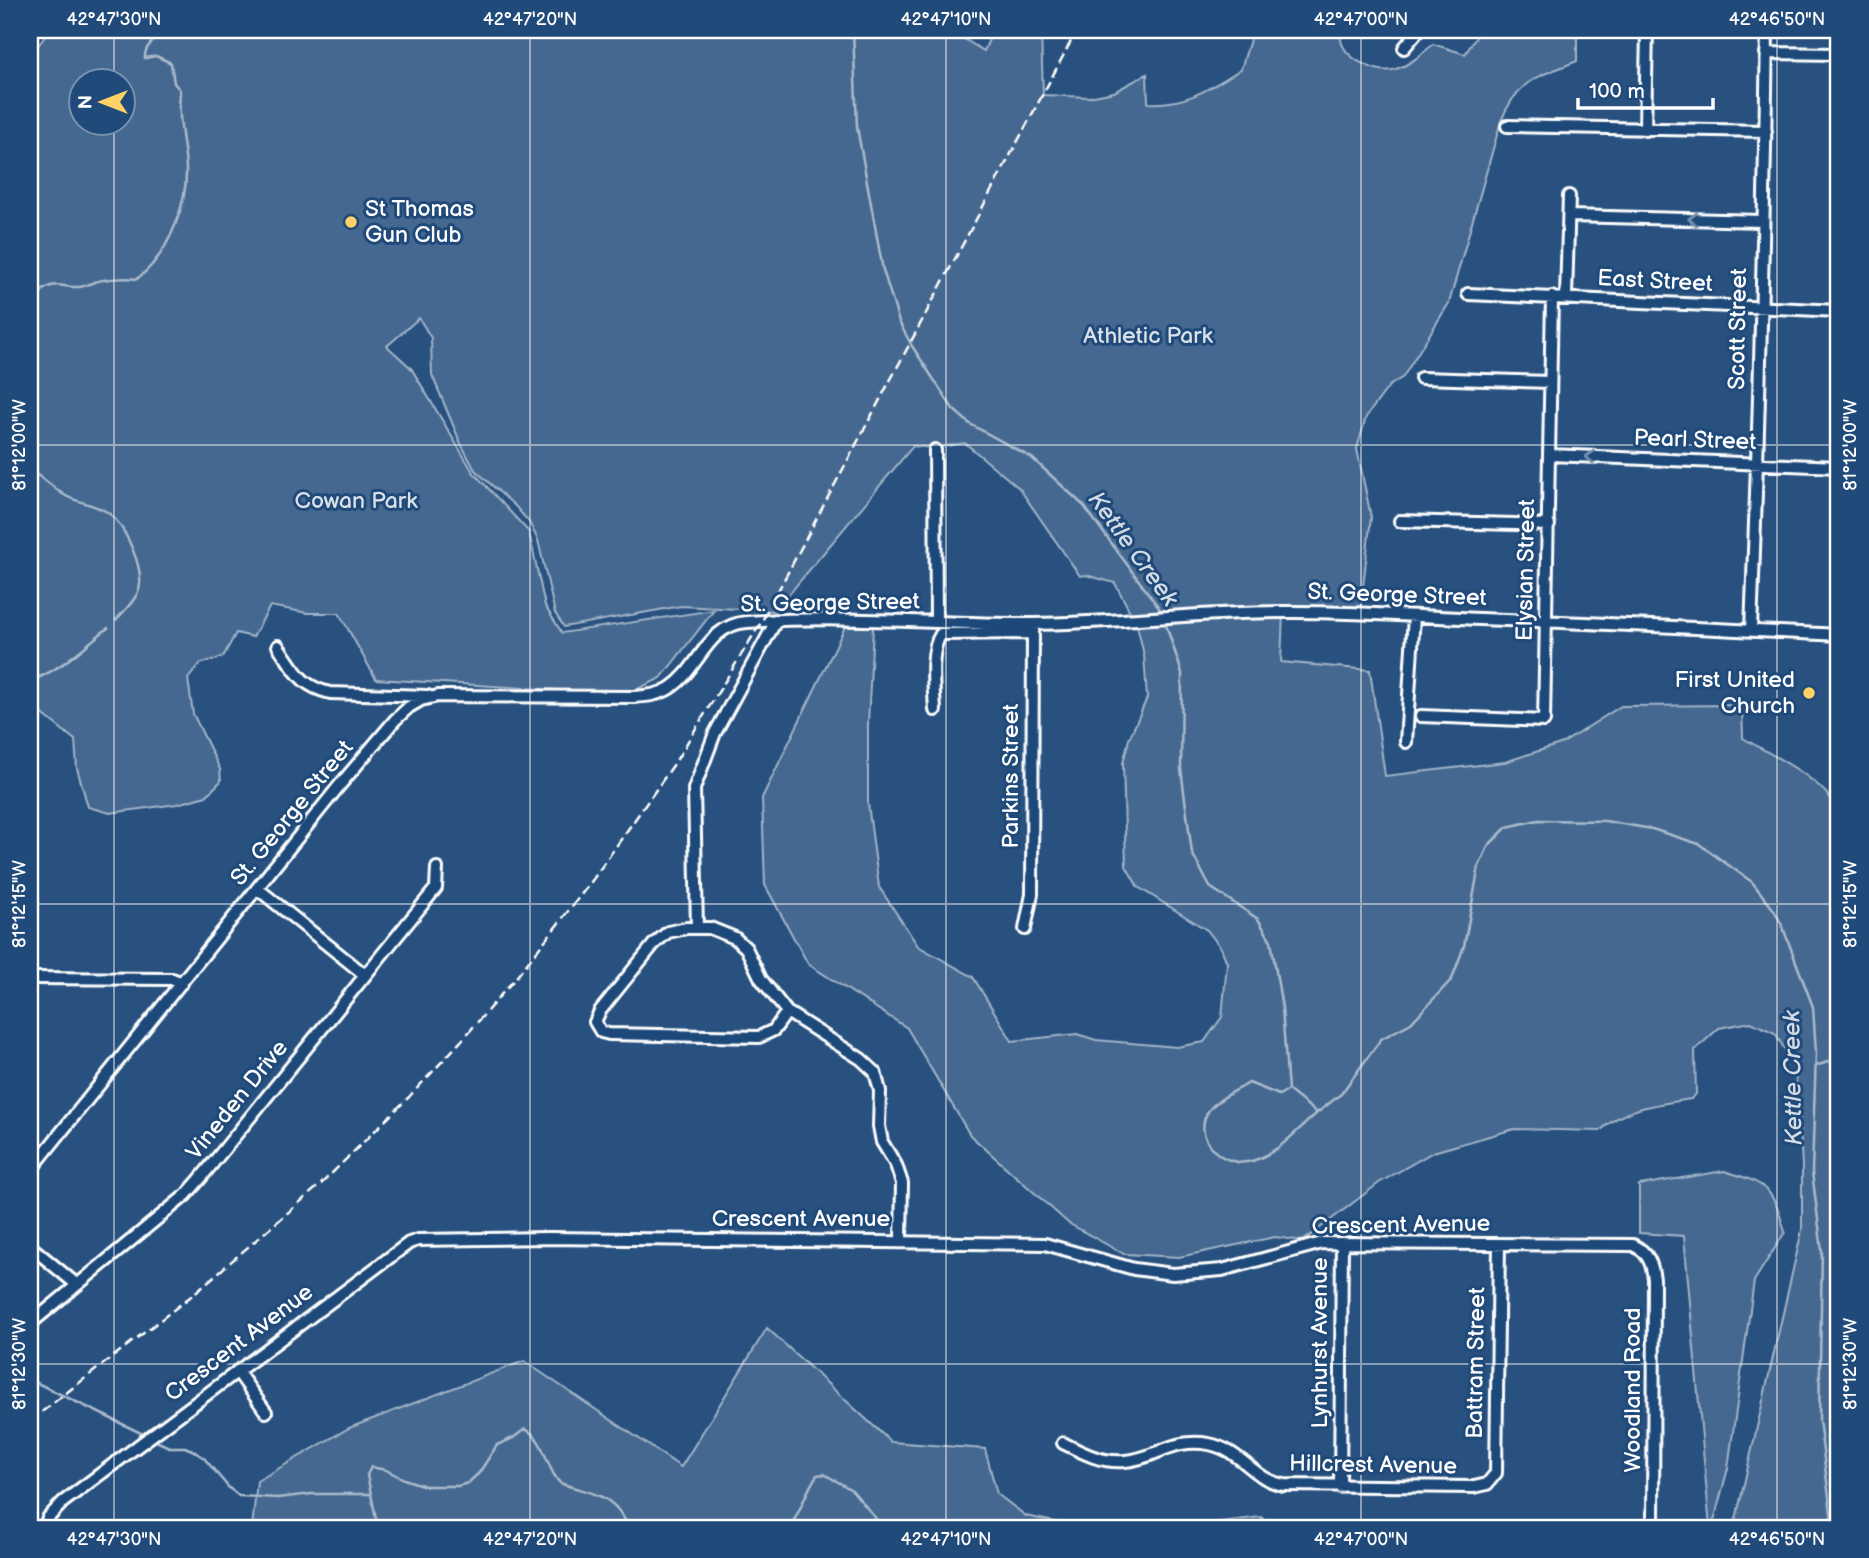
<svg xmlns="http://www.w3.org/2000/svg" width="1869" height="1558" viewBox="0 0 1869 1558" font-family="'Balsamiq Sans',sans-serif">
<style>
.green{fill:#446890;stroke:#a2b4c8;stroke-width:2;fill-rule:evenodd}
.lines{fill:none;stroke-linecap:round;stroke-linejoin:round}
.stream{stroke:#aabbcd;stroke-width:2.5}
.minor-casing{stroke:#fff;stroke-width:16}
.minor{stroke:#1f4a7a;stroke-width:10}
.rail{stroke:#fff;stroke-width:2.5;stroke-dasharray:10 5;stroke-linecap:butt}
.oneway{stroke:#7992af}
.ticks{fill:none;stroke:#fff;stroke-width:2;stroke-opacity:0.45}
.poi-dot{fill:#ffd166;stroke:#1f4a7a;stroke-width:2.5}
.labels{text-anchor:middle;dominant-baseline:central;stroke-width:6;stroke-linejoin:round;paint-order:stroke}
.poi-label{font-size:23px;fill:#fff;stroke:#1f4a7a;text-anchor:start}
.street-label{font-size:23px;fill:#fff;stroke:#1f4a7a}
.park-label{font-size:23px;fill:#dae1e9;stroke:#1f4a7a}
.water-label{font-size:24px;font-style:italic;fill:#d4dde6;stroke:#1f4a7a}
.neatline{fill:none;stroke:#fff;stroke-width:2.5}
.ticks-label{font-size:18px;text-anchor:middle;fill:#fff}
</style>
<rect width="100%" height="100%" fill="#28517f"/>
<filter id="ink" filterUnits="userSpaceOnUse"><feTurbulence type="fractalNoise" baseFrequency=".0143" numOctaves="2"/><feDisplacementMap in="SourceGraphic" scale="14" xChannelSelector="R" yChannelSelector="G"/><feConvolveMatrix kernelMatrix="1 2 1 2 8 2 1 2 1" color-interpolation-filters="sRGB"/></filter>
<g filter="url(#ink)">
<!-- green -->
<path class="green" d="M50,30H949L984,51L993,30H1041L1043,95L1089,97L1114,92L1147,74L1148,103C1187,105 1209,89 1241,69L1253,30H1340C1340,35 1341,42 1343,46C1350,61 1380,75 1396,69C1410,65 1422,54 1433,44L1465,54L1481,30H1577V61C1538,77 1518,79 1501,121L1449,303L1403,377L1389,386L1366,417L1357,449L1371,517L1360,613L1283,612L1281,662L1370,670L1385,776L1505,762L1563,743L1621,706L1742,705L1743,738C1776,758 1819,776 1839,810V1528H1734L1802,1230V1167L1798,1090L1792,1062L1775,1033L1751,1022L1719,1028L1695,1050L1696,1094L1691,1099C1657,1105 1626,1106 1600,1131L1514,1129L1433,1152L1379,1183L1303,1241L1275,1237L1179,1257L1124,1254L1068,1223L970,1135L907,1028L808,964L765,885L762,798L845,627H873L868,723V804L879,887L918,946L973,977L1012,1041L1077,1034L1096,1040L1177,1047L1204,1042L1222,1017L1227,963L1221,948L1207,930L1138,887L1126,866L1123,763L1129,739L1147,698L1144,655L1137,625L1115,583L1086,575L1080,576L1019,488L965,443L934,448L913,446L775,611L681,606L564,627L555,613L538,540L529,522L515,506L475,470L461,444L432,375L431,338L419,318L387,346L411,368L473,472L529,532L545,606L562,633L714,610L661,678L627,694L376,679L339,613H308L270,606L253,637L236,633L223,657L200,664L188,679L193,714L220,769L221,781L206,796L177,804L110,813L88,807L77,768L75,740L35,708H30V56ZM80,80H122V122H80Z
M1724,1171C1768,1184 1772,1187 1785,1232L1754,1281L1728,1468L1712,1528H1710L1684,1236L1639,1233V1185Z
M767,1328L891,1442L985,1449L997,1494L1026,1516L1084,1528H252L257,1481L349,1428L524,1361L681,1467Z
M1261,1517L1273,1528H1172Z"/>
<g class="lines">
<!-- stream -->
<path class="stream" d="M853,30L857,127L883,270L899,322L912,346L953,409L970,424L1032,458L1084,506L1162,612
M30,321C33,310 36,294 46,288C57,282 67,288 79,287C84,287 89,284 94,282C105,279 126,277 137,279C170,254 191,198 185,156C182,134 178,112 180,90L174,83L171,63L156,56L145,58C144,45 156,41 161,30
M30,472C44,476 53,489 66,496C79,503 94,504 107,512C124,523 145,569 139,589C136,600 124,611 116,620
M1165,622L1182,673L1181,769L1192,853L1210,887L1258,919L1271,941L1282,1008L1288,1090L1317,1113L1341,1094L1381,1039L1411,1023L1452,979L1464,946L1479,866L1489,845L1507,827L1538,820L1605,821L1652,829L1699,844L1752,882L1774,910L1782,925L1813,1007L1816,1053L1812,1172L1822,1251L1819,1420L1833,1528
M30,681C60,671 83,647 108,628
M1816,1066L1839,1058
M1288,1090L1279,1095L1249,1083C1238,1090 1218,1098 1209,1110C1191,1136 1220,1166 1247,1162C1274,1158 1297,1130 1317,1113
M30,1384L37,1383L145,1435
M154,1440L169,1447H185L192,1450L204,1458L229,1488L239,1496L277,1498L312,1494H370
M378,1528L367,1475L371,1467L386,1470L404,1479L425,1486H458L468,1483L479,1473L497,1445L513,1438L525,1429C546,1439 545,1468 560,1483C593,1495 613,1492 629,1528
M789,1528C801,1512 805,1492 817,1475L824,1474L852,1490L882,1526L894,1528"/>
<defs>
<path id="minor" d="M1404,48L1419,30
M1766,53L1839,54
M1507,126L1766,131
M1645,130L1647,30
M1569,216L1762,221
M1468,294L1839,311
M1566,297L1569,196
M1421,378L1550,382
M935,450L936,621
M1550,455L1839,467
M1400,521L1549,525
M1751,630C1759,430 1764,230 1767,30
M278,646C295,670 300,686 330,693L428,696
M935,710C934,689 929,651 941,634L1033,633
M1421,716L1544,721L1552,297
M1406,742L1414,616
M258,889L365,975
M697,928L694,789L715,733L776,621
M1025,929L1032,894L1033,624
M30,978L172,979L182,983
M787,1012L774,1030L759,1037L609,1034L601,1032L595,1022L600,1011L654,944L668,932L687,928H710L735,938L746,948L761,979L787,1012L861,1059L875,1072L880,1091L879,1126L882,1142L896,1165L902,1183L901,1240
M30,1171L339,786L395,720L409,707L421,700L438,696L634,697C647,696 659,695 670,688C700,669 706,625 747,622C842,615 938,624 1033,624C1120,623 1207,611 1293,612C1355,612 1418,616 1480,619C1600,623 1719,629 1839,635
M30,1246L76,1284
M30,1324L186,1195L200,1179L436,888L437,868
M237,1371L266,1412
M1063,1443C1083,1453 1101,1463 1125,1461C1156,1459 1172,1437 1209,1444C1243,1451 1253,1480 1284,1485L1474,1487L1487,1484L1496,1473L1499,1244
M1340,1487L1342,1243
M44,1528L48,1518L63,1502L409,1243L418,1240L549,1238L1045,1244L1134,1269L1173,1274L1222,1270L1322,1243L1633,1245C1648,1252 1652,1263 1654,1279L1653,1528"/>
</defs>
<!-- minor casing -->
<use href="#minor" class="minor-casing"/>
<!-- minor -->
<use href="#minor" class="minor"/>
<!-- rail -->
<path class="rail" d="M30,1421L190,1297L321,1184L409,1097L463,1039L518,975L591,882L674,764L762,621L1077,30"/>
</g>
<!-- one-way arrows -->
<defs><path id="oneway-chevron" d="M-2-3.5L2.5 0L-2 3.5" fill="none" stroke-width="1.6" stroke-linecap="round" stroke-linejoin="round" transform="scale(1.75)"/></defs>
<g class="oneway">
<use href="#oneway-chevron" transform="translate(1693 219) rotate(-178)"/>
<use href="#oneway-chevron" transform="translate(1590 457) rotate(-178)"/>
</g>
</g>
<!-- ticks -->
<path class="ticks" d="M114,30V80M530,30V1528M946,30V1528M1361,30V1528M1777,30V1528M114,122V1528M30,445H1839M30,904H1839M30,1364H1839"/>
<!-- markers -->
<g class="poi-dot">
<circle cx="351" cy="222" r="7"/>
<circle cx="1809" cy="693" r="7"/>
</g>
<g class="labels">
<!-- poi labels -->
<g class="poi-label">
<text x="365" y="209">St Thomas<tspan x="365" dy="26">Gun Club</tspan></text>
<text x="1795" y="680" text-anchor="end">First United<tspan x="1795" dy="26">Church</tspan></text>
</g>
<!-- street labels -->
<g class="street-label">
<text transform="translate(1655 281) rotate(3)">East Street</text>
<text transform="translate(1738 329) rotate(-89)">Scott Street</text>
<text transform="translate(1695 440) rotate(2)">Pearl Street</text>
<text transform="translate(1526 570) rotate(-89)">Elysian Street</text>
<text transform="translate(1397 595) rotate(2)">St. George Street</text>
<text transform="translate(830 603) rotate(-1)">St. George Street</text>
<text transform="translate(1011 776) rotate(-90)">Parkins Street</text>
<text transform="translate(292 813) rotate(-51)">St. George Street</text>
<text transform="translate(237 1100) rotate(-51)">Vineden Drive</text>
<text x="801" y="1219">Crescent Avenue</text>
<text transform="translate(1401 1225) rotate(-1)">Crescent Avenue</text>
<text transform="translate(239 1343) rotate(-37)">Crescent Avenue</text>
<text transform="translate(1320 1343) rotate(-90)">Lynhurst Avenue</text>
<text transform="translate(1476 1363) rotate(-89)">Battram Street</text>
<text transform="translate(1633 1390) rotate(-90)">Woodland Road</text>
<text transform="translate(1373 1465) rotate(1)">Hillcrest Avenue</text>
</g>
<!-- park labels -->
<g class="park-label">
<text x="1148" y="336">Athletic Park</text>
<text x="356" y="501">Cowan Park</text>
</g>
<!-- water labels -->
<g class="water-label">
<text transform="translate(1133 549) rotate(54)">Kettle Creek</text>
<text transform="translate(1793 1078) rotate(-91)">Kettle Creek</text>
</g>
</g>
<!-- margin -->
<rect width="1869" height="1558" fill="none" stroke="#1f4a7a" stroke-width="77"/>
<!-- north arrow -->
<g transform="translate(102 102) rotate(270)"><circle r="33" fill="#1f4a7a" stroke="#7992af" stroke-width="2"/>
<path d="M0-5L12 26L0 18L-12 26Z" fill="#ffd166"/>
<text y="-10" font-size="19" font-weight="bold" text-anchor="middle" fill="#ffffff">N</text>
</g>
<!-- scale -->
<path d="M1578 98v10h135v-10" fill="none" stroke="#ffffff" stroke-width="3.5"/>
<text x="1589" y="98" font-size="21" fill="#ffffff" stroke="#1f4a7a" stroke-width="5" paint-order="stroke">100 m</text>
<rect x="38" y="38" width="1792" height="1482" class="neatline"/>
<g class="ticks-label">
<text x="114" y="25">42°47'30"N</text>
<text x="530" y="25">42°47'20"N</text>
<text x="946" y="25">42°47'10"N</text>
<text x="1361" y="25">42°47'00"N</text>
<text x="1777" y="25">42°46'50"N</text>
<text transform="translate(1850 445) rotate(-90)" y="6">81°12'00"W</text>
<text transform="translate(19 445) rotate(-90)" y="6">81°12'00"W</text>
<text transform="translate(1850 904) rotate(-90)" y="6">81°12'15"W</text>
<text transform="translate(19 904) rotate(-90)" y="6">81°12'15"W</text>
<text transform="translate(1850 1364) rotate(-90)" y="6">81°12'30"W</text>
<text transform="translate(19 1364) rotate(-90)" y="6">81°12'30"W</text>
<text x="114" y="1545">42°47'30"N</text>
<text x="530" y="1545">42°47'20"N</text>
<text x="946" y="1545">42°47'10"N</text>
<text x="1361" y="1545">42°47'00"N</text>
<text x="1777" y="1545">42°46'50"N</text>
</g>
</svg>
